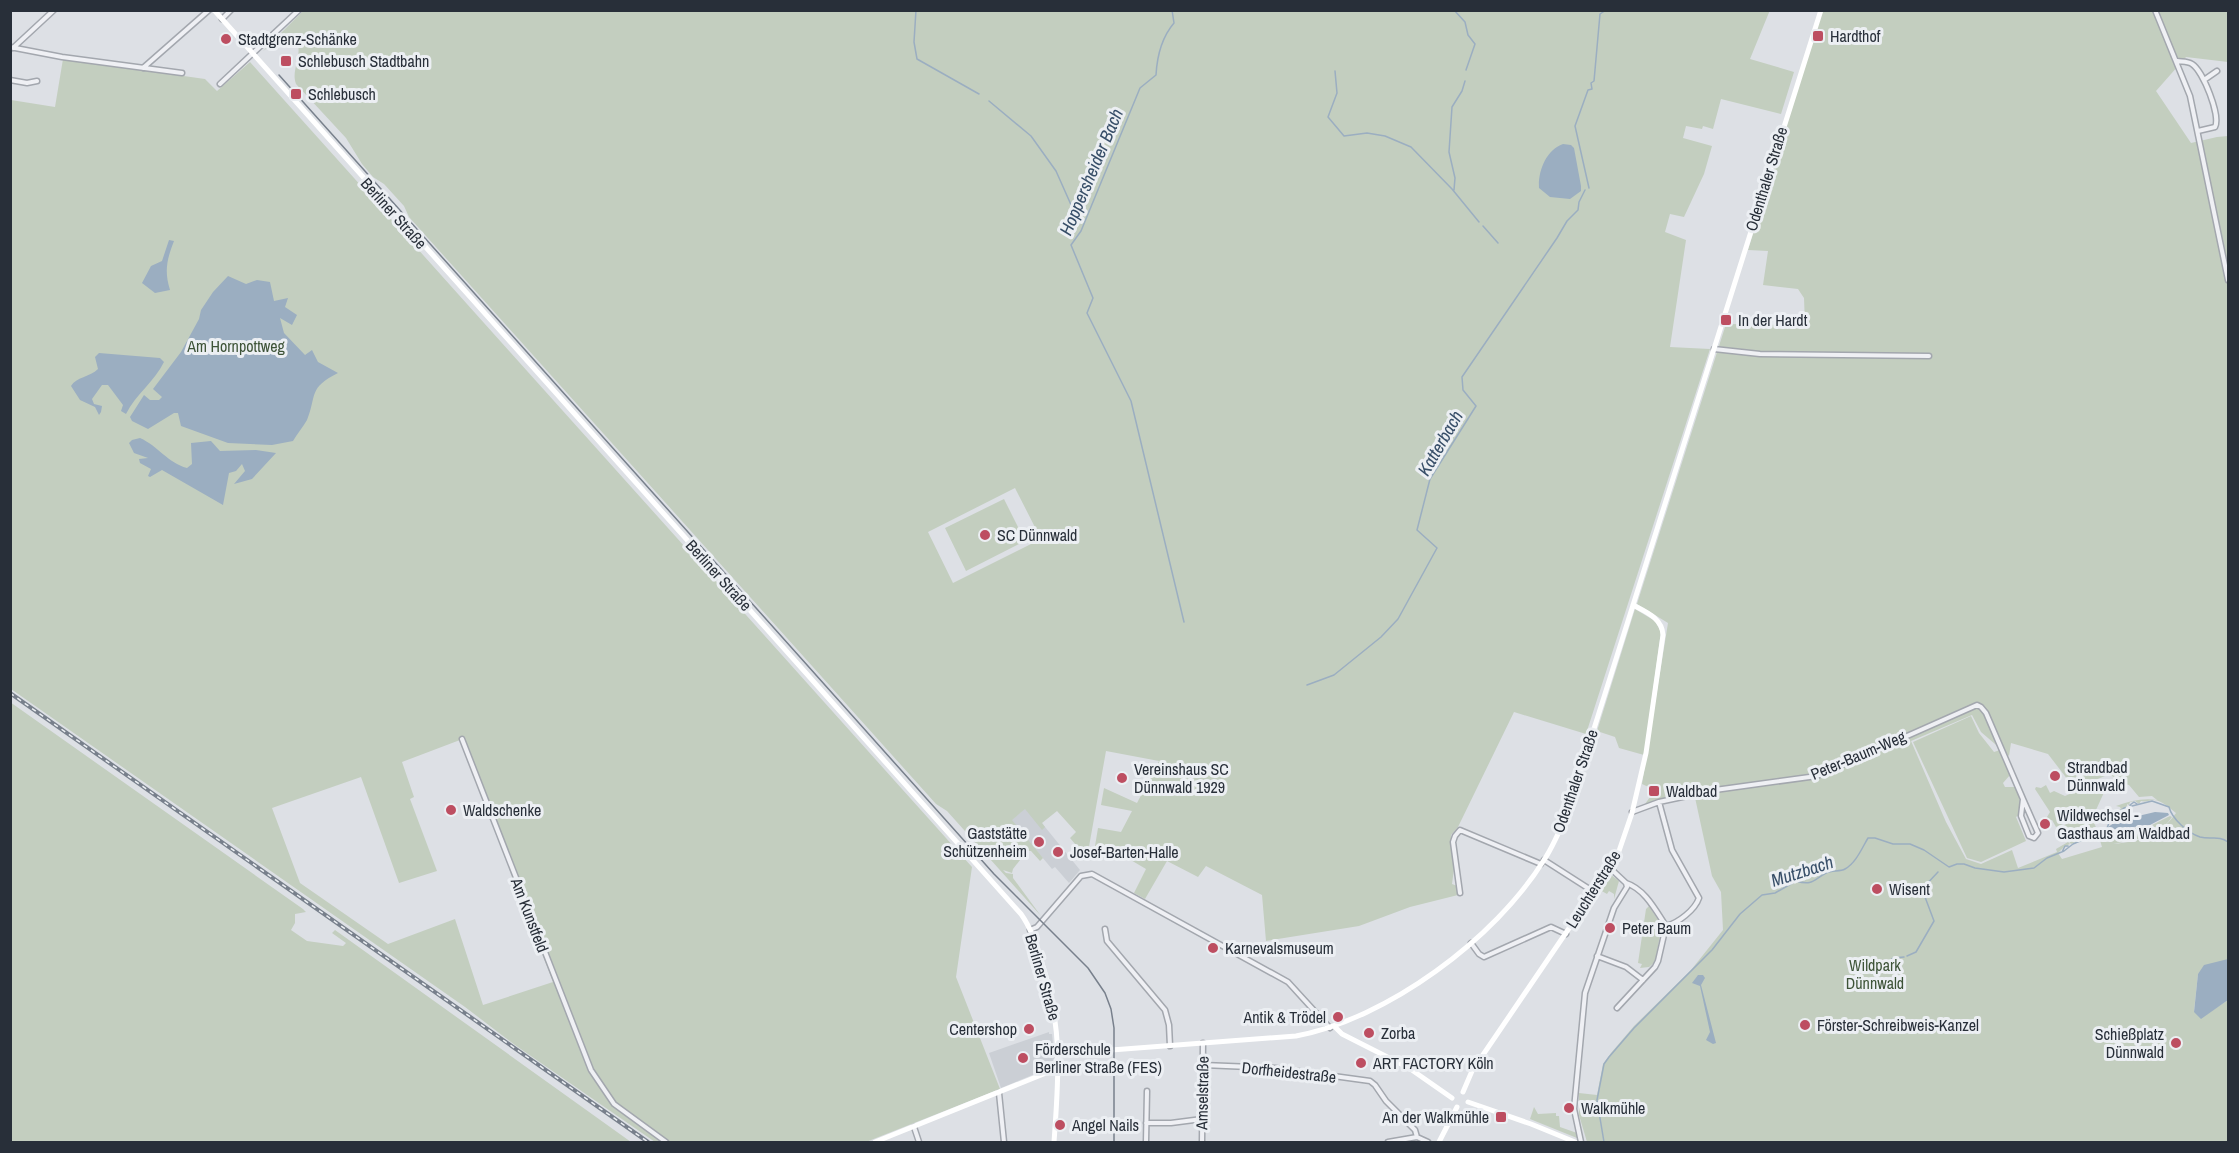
<svg xmlns="http://www.w3.org/2000/svg" width="2239" height="1153" viewBox="0 0 2239 1153" font-family="'Archivo Narrow',sans-serif">
<style>
.built{fill:#cbcfd5}
.green{fill:#c3cebf;fill-rule:evenodd}
.water{fill:#9baec1}
.lines{fill:none;stroke-linecap:round;stroke-linejoin:round}
.stream{stroke:#9baec1;stroke-width:1.5}
.street-casing{stroke:#a3a7ae;stroke-width:7}
.street{stroke:#eff0f4;stroke-width:4}
.secondary{stroke:#fff;stroke-width:5}
.tram{stroke:#78808c;stroke-width:1.5}
.rail-casing{stroke:#78808c;stroke-width:4}
.rail{stroke:#eceff3;stroke-width:1.5;stroke-dasharray:4.5;stroke-linecap:butt}
.poi-dot{fill:#bd4e61;stroke:#eceff3;stroke-width:2}
.labels{text-anchor:middle;dominant-baseline:central;stroke-width:6;stroke-linejoin:round;paint-order:stroke}
.poi-label{font-size:16px;fill:#282f39;stroke:#eceff3;text-anchor:start}
.street-label{font-size:16px;fill:#282f39;stroke:#eceff3}
.park-label{font-size:16px;fill:#3d5337;stroke:#eceff3}
.water-label{font-size:18px;font-style:italic;fill:#374e68;stroke:#eceff3}
</style>
<rect width="100%" height="100%" fill="#dde0e5"/>
<!-- built -->
<path class="built" d="M1028,806L1080,870L1069,883L1055,867L1052,869L1011,820Z
M1049,1032V1034H1052L1055,1063L1052,1067L1001,1088L989,1053Z"/>
<!-- green -->
<path class="green" d="M304,10H1770L1750,59L1794,72L1781,114L1721,99L1713,129L1703,126L1702,129L1686,126L1683,138L1712,146L1704,174L1684,217L1670,214L1665,232L1686,240L1670,347L1710,349L1586,734L1514,712L1458,827L1451,835L1454,869L1452,884L1457,886L1458,895L1410,907L1359,926L1266,941L1262,895L1206,866L1198,877L1167,861L1145,899L1134,893L1146,869L1112,849L1095,846L1098,828L1121,832L1132,811L1101,805L1104,788L1137,803L1159,761L1106,751L1087,858L1070,838L1076,832L1057,811L1042,823L1045,827L1042,830L1025,809L1012,820L1043,858L1040,861L1031,851H1027L1013,869L1012,873L1003,870L1006,873L1013,874V878L1041,916L947,811L936,804L409,217L404,206L384,184L373,177L362,164L346,138L296,84C291,70 301,60 298,44C282,28 275,43 263,51ZM1015,488L1041,539L953,583L928,532Z
M1822,11H2228V62L2186,57L2156,91L2191,143L2217,137L2228,136V959L2198,974L2194,1011L2201,1018L2228,1000V1142H1587L1579,1115V1093L1597,1095L1603,1064L1611,1053L1634,1026L1691,970L1723,930L1721,892L1712,876L1694,793L1645,804L1655,790L1642,784L1668,623L1637,604L1726,324L1805,325L1804,298L1798,289L1763,285L1768,251L1748,250ZM1972,715L1981,732L2009,756L2011,743L2048,754L2068,780L2065,792L2110,774L2120,783L2129,785L2139,797L2152,796L2157,800C2143,798 2130,801 2116,806L2120,807L2121,809L2116,811L2117,813L2127,806V804L2129,805L2130,802L2135,801L2139,804L2141,801C2145,802 2148,801 2152,800C2160,799 2169,807 2176,813C2159,837 2142,841 2113,844L2128,841L2127,835L2136,833L2137,839C2152,836 2163,830 2172,817L2170,816L2150,826L2124,830V833C2113,835 2111,829 2099,837L2102,847L2062,859L2058,853L2065,846L2070,844L2068,842L2056,849L2057,852L2018,868L2012,850L1981,864L1966,859L1946,822L1911,741Z
M63,59L205,79L217,91L250,62L972,867L956,977L1000,1089L866,1142H655L515,1045L465,1007L11,689V100L55,107ZM460,740L553,982L483,1005L455,919L388,944L300,883L272,808L361,777L399,883L437,871L410,799L414,797L402,762Z
M1004,499L1025,541L966,571L945,528Z
M1635,609L1655,621L1661,632L1644,755L1619,748L1615,737L1597,731Z
M10,702L303,909L306,912L295,914V923L291,930L307,941L343,946L346,943L332,933L335,930L631,1142H11Z
M1971,716L1979,733L1994,752L2000,750L2010,775L2003,783L2005,787H2015C2020,797 2022,804 2019,815L2016,817L2026,841L1981,862L1967,858L1913,742Z
M2103,779L2106,788L2096,810L2056,827L2052,820L2048,821L2047,817L2050,812L2035,789L2036,787L2041,788L2046,785L2050,793L2054,791L2065,796Z
M2086,815L2092,818L2098,832L2071,844L2058,828Z
M1611,875L1619,881L1614,899V894L1609,891L1607,894L1600,890Z
M1649,906L1660,923L1661,930L1655,962L1649,967L1640,968L1642,964L1638,963L1646,909Z
M1534,1107L1538,1114L1556,1113V1116H1559L1560,1127L1577,1133V1138L1530,1119Z"/>
<!-- water -->
<path class="water" d="M1563,144L1571,145L1574,148L1581,186V191L1570,199L1550,197L1539,188C1538,171 1546,150 1563,144Z
M169,240L174,241C167,259 164,271 170,290L155,293L142,283L151,266L162,261Z
M228,276L246,284L257,280L270,282L274,301L288,298L285,307L297,315L292,325L280,318L284,333L305,355L312,350L318,362L338,373C308,388 317,395 307,420C303,427 297,434 293,441L272,445L228,443L181,426L178,413H174L148,429L132,421L130,417L144,395L150,400H159L162,397L153,389L181,352L199,319L201,310L213,292Z
M99,353L160,358L164,362C155,381 136,394 126,414L121,411L123,405L108,385H102L92,399L94,404L102,406L101,412L99,415L95,407L80,400L71,386C76,377 90,377 98,369L95,357Z
M140,438C158,446 168,463 187,468L192,464L191,443L211,441L220,451L256,450L276,453L252,479L234,484L245,471L242,464L236,471L229,473L223,505L162,470L150,477L148,476L151,469L140,463L139,459L148,458L134,453L129,443L132,440Z
M2155,812L2168,813L2169,815L2150,825L2109,830L2108,827L2117,821Z
M2228,959V1000L2201,1019L2194,1012L2198,974L2204,965Z
M1698,975H1703L1705,978L1701,985L1716,1043L1713,1044L1706,1040L1710,1032L1700,986L1692,983Z"/>
<g class="lines">
<!-- stream -->
<path class="stream" d="M916,10L914,42L917,59L979,94
M1172,10L1174,23C1162,37 1157,57 1156,75L1140,88L1081,231L1071,245L1093,298L1087,313L1131,401L1184,622
M1454,10L1465,22L1468,35L1475,44L1466,70
M1335,71L1337,93L1328,117L1344,136L1367,133L1385,136L1411,147L1452,189L1479,222
M989,101L1031,136L1056,171L1076,216
M1589,188L1575,126L1588,90L1592,89L1591,83L1594,81L1600,14L1606,10
M1454,190L1455,178L1449,152L1452,107L1462,91L1465,81
M1483,226L1498,243
M1307,685L1334,675L1381,637L1398,619L1437,548L1417,530L1430,479L1476,406L1463,390L1462,377L1557,238L1567,221L1578,210L1579,202L1585,190
M2130,805L2134,802L2137,804
M2062,852L2065,846H2068
M1907,956L1916,952L1934,921L1922,889L1938,872
M1857,972H1875L1893,958L1904,957
M1604,1142L1597,1100L1604,1064L1609,1057L1634,1028L1712,950L1740,914L1762,895L1775,893L1796,881C1813,886 1813,880 1826,873C1832,870 1840,872 1845,869C1856,863 1862,848 1868,838H1875L1893,844H1910L1924,850L1949,867L1957,864H1964L1975,868L2004,872L2034,868L2047,858L2064,851L2073,844L2101,832L2107,828L2111,818L2124,808L2152,801L2169,807C2172,819 2188,833 2200,837C2211,840 2219,835 2228,842"/>
<defs>
<path id="street" d="M2155,10L2190,96L2228,280
M222,19L231,10
M10,47L62,57L182,73
M13,48L54,10
M2177,61C2182,62 2187,61 2192,64C2203,71 2221,116 2215,127L2198,131
M143,68L209,10
M10,80L27,83L37,81
M2204,80L2217,71
M220,84L299,10
M1714,349L1760,354L1929,356
M462,739L591,1070L614,1104L666,1142
M2023,799L2038,833L2034,838L2029,836L2021,816Z
M1659,802L1672,850L1699,898C1695,910 1678,923 1666,926
M1632,812L1659,802L1715,790L1817,776L1977,705L1981,707L1986,713L2023,799
M1544,860L1594,892
M1460,893L1453,842L1455,836L1460,830L1541,864
M1105,929L1107,941L1165,1010L1169,1025L1170,1046
M1030,930L1037,927L1081,876L1092,874L1288,982L1330,1028
M1471,943L1479,954L1484,957L1551,927L1566,934
M1597,956L1626,967L1643,980
M1617,1008L1655,967L1658,961L1666,926C1656,911 1645,889 1626,883
M1203,1065L1275,1068L1370,1081L1375,1085L1386,1101L1415,1130L1417,1137L1428,1142
M999,1093L1004,1142
M1146,1123H1171L1202,1119
M914,1127L919,1142
M1146,1142L1147,1091
M1202,1142L1203,1043
M1388,1142L1417,1137
M1581,1142L1574,1109L1585,993L1614,908L1627,887L1626,883L1610,868"/>
</defs>
<!-- street casing -->
<use href="#street" class="street-casing"/>
<!-- street -->
<use href="#street" class="street"/>
<!-- secondary -->
<path class="secondary" d="M214,10L1021,914C1031,928 1036,944 1041,960C1063,1028 1059,1073 1054,1142
M1335,1027L1342,1034L1409,1068L1452,1098
M1059,1054L1296,1036C1387,1019 1495,939 1544,860C1554,845 1561,828 1568,811L1821,10
M1463,1092L1472,1071L1610,868L1619,851L1632,813L1646,753L1663,635C1662,618 1646,612 1633,605
M1468,1102L1531,1124L1575,1142
M875,1142L1046,1073L1059,1071
M1439,1142L1457,1107"/>
<!-- tram -->
<path class="tram" d="M279,75L994,874L1088,968L1105,993L1111,1009L1114,1028V1142"/>
<defs>
<path id="rail" d="M10,693L648,1142"/>
</defs>
<!-- rail casing -->
<use href="#rail" class="rail-casing"/>
<!-- rail -->
<use href="#rail" class="rail"/>
</g>
<!-- markers -->
<g class="poi-dot">
<rect x="1812" y="30" width="12" height="12" rx="3"/>
<circle cx="226" cy="39" r="6"/>
<rect x="280" y="55" width="12" height="12" rx="3"/>
<rect x="290" y="88" width="12" height="12" rx="3"/>
<rect x="1720" y="314" width="12" height="12" rx="3"/>
<circle cx="985" cy="535" r="6"/>
<circle cx="2055" cy="776" r="6"/>
<circle cx="1122" cy="778" r="6"/>
<rect x="1648" y="785" width="12" height="12" rx="3"/>
<circle cx="451" cy="810" r="6"/>
<circle cx="2045" cy="824" r="6"/>
<circle cx="1039" cy="842" r="6"/>
<circle cx="1058" cy="852" r="6"/>
<circle cx="1877" cy="889" r="6"/>
<circle cx="1610" cy="928" r="6"/>
<circle cx="1213" cy="948" r="6"/>
<circle cx="1338" cy="1017" r="6"/>
<circle cx="1805" cy="1025" r="6"/>
<circle cx="1029" cy="1029" r="6"/>
<circle cx="1369" cy="1033" r="6"/>
<circle cx="2176" cy="1043" r="6"/>
<circle cx="1023" cy="1058" r="6"/>
<circle cx="1361" cy="1063" r="6"/>
<circle cx="1569" cy="1108" r="6"/>
<rect x="1495" y="1111" width="12" height="12" rx="3"/>
<circle cx="1060" cy="1125" r="6"/>
</g>
<g class="labels">
<!-- poi labels -->
<g class="poi-label">
<text x="1830" y="36">Hardthof</text>
<text x="238" y="39">Stadtgrenz-Schänke</text>
<text x="298" y="61">Schlebusch Stadtbahn</text>
<text x="308" y="94">Schlebusch</text>
<text x="1738" y="320">In der Hardt</text>
<text x="997" y="535">SC Dünnwald</text>
<text x="2067" y="767">Strandbad<tspan x="2067" dy="18">Dünnwald</tspan></text>
<text x="1134" y="769">Vereinshaus SC<tspan x="1134" dy="18">Dünnwald 1929</tspan></text>
<text x="1666" y="791">Waldbad</text>
<text x="463" y="810">Waldschenke</text>
<text x="2057" y="815">Wildwechsel -<tspan x="2057" dy="18">Gasthaus am Waldbad</tspan></text>
<text x="1027" y="833" text-anchor="end">Gaststätte<tspan x="1027" dy="18">Schützenheim</tspan></text>
<text x="1070" y="852">Josef-Barten-Halle</text>
<text x="1889" y="889">Wisent</text>
<text x="1622" y="928">Peter Baum</text>
<text x="1225" y="948">Karnevalsmuseum</text>
<text x="1326" y="1017" text-anchor="end">Antik &amp; Trödel</text>
<text x="1817" y="1025">Förster-Schreibweis-Kanzel</text>
<text x="1017" y="1029" text-anchor="end">Centershop</text>
<text x="1381" y="1033">Zorba</text>
<text x="2164" y="1034" text-anchor="end">Schießplatz<tspan x="2164" dy="18">Dünnwald</tspan></text>
<text x="1035" y="1049">Förderschule<tspan x="1035" dy="18">Berliner Straße (FES)</tspan></text>
<text x="1373" y="1063">ART FACTORY Köln</text>
<text x="1581" y="1108">Walkmühle</text>
<text x="1489" y="1117" text-anchor="end">An der Walkmühle</text>
<text x="1072" y="1125">Angel Nails</text>
</g>
<!-- street labels -->
<g class="street-label">
<text transform="translate(1766 179) rotate(-73)">Odenthaler Straße</text>
<text transform="translate(394 213) rotate(48)">Berliner Straße</text>
<text transform="translate(719 575) rotate(48)">Berliner Straße</text>
<text transform="translate(1858 755) rotate(-23)">Peter-Baum-Weg</text>
<text transform="translate(1575 781) rotate(-71)">Odenthaler Straße</text>
<text transform="translate(1593 889) rotate(-58)">Leuchterstraße</text>
<text transform="translate(530 915) rotate(69)">Am Kunstfeld</text>
<text transform="translate(1043 977) rotate(74)">Berliner Straße</text>
<text transform="translate(1289 1072) rotate(6)">Dorfheidestraße</text>
<text transform="translate(1202 1093) rotate(-89)">Amselstraße</text>
</g>
<!-- park labels -->
<g class="park-label">
<text x="236" y="346">Am Hornpottweg</text>
<text x="1875" y="965">Wildpark<tspan x="1875" dy="18">Dünnwald</tspan></text>
</g>
<!-- water labels -->
<g class="water-label">
<text transform="translate(1091 172) rotate(-67)">Hoppersheider Bach</text>
<text transform="translate(1440 443) rotate(-60)">Katterbach</text>
<text transform="translate(1802 871) rotate(-18)">Mutzbach</text>
</g>
</g>
<!-- border -->
<rect width="2239" height="1153" fill="none" stroke="#282f39" stroke-width="24"/>
</svg>
